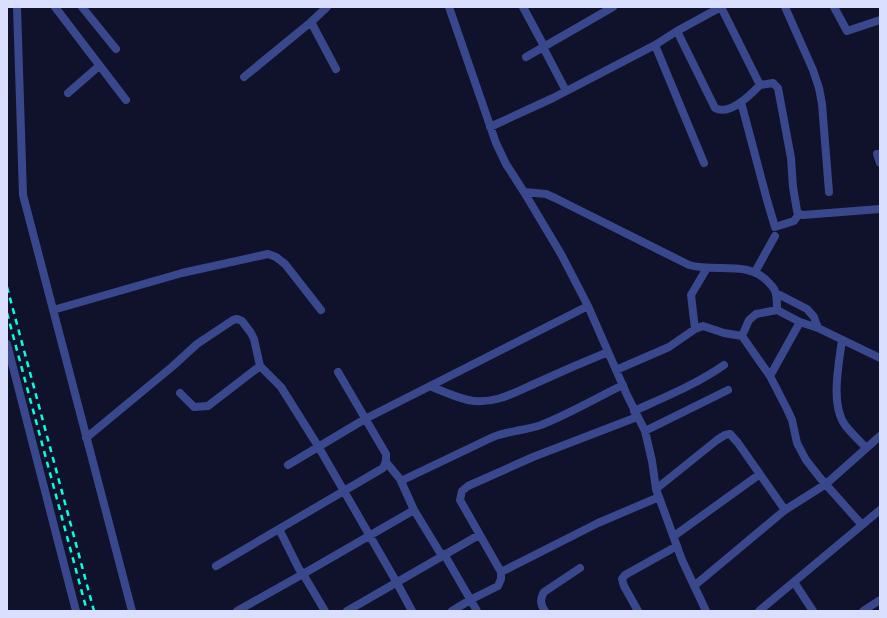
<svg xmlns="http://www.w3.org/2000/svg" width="887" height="618" viewBox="0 0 887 618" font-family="'PT Sans',sans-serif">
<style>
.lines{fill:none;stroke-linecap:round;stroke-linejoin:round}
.minor{stroke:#39488c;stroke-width:8}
.rail{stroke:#06ffe2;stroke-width:2.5;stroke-dasharray:6 5;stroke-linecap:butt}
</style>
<rect width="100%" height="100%" fill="#10112b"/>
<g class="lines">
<!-- minor -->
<path class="minor" d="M17,7L23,195L132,611
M55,7L126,100
M82,7L116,49
M449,7L496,143L506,164L524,192L561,254L588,306L627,395L645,431L652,461L656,489L682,560L706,611
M523,7L544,46
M721,7L760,85L773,83L778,88L791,158L793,187L797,211L799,214L803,215L880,209
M785,7L813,70L819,88L822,104L829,192
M834,7L847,31L880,20
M311,22L336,69
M677,31L715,108C730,116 750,95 760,85
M655,45L704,163
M543,47L566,91
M526,57L613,7
M244,77L311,22L327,7
M68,93L99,66
M741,102L767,200L775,227L794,221L799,214
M490,127L553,98L655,45L677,31L721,7
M880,154H877L880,163
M524,192L546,194L555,198L689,265C716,273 750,259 770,284C773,287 776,291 776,295C777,299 777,305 777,310L800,322L818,328L880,358
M755,272L775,236
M776,293L807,309L814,317L818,328
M53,310L182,273L268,254L276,257L285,264L321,310
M800,322L770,376L787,409L792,420L797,443L806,460L821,479L862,525
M695,329L691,295L707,268
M842,340C839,363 830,404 845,425C851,433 859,440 866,448
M7,344L76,611
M616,370L669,347L695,329L703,326L724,333L742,336
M770,376L742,336L749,320L756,314L777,310
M430,386C442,391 455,397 468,400C495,406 519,390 543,380C565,370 586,361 608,352
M180,393L194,407L208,406L260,366
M634,411C665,397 697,384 724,365
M645,431L728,390
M86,438L173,366L197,344L233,320L237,319L242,321L251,333L254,339L260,366L281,387L318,446L397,583L412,611
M386,462L400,479L414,510L442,556
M288,465L365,419L588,306
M405,479L493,437C509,431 526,430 541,425C569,414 596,398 623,385
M656,489L717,440L725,435L730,434L738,443L785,510
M279,529L299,569L303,574L414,510
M674,536L760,474
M444,554L477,611
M216,566L383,468L386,461V454L338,372
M501,572L460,500L462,491L468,486L533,457L637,417
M794,582L813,611
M694,586L785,510L826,484L880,436
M237,611L303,574L325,611
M347,611L479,535
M452,611L470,600L498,586L501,579V572L598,523L659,497
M545,611C540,604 540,599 544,592L580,568
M638,611L624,586L622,579L625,575L677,546
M759,611L880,510
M863,611L880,600"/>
<!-- rail -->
<path class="rail" d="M7,287L94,611
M7,313L87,611"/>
</g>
<!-- border -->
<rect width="887" height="618" fill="none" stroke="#dadeff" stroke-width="16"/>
</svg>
